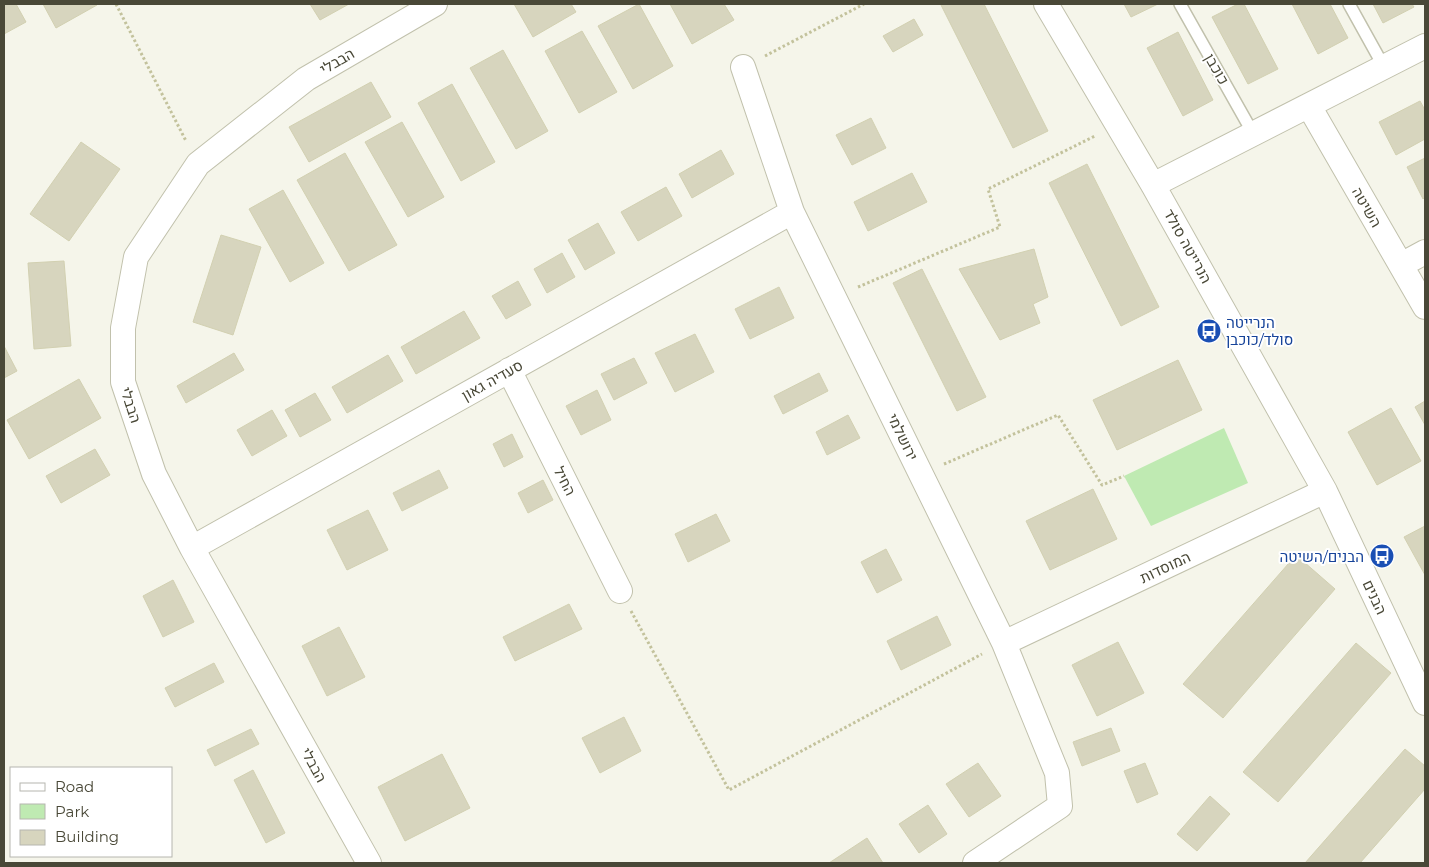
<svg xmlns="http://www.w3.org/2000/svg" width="1429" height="867" viewBox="0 0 1429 867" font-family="Montserrat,Heebo,sans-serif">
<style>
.green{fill:#bfeab2}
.building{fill:#d7d5be;stroke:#d2d0b1}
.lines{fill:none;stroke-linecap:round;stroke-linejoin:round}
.lane-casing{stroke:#c1c1ac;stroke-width:14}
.street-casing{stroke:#c1c1ac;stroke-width:26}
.path{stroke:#c3c29c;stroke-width:3;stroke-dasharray:2.5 2.5;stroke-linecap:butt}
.lane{stroke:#fff;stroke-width:11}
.street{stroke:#fff;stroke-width:24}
.labels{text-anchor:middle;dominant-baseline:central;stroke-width:4;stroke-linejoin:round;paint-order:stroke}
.street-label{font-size:15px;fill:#494837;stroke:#fff}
.transit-label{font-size:15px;fill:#164399;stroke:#fff;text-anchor:start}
</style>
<rect width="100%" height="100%" fill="#f5f5ea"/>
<!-- green -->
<path class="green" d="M1224,428L1248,483L1151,526L1124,476Z"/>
<!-- building -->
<path class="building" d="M4,4H16L26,22L4,34Z
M43,4H97V5L56,28Z
M310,4H349L320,20Z
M514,4H571L576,12L533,37Z
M639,4L673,66L633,89L598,26Z
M670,4H724L734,20L692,44Z
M943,4H984L1048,131L1013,148L941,5Z
M1124,4H1158L1131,17Z
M1238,4H1244L1278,69L1248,84L1212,17Z
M1292,4H1330L1348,38L1318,54Z
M1373,4H1412L1414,7L1383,23Z
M914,19L923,35L893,52L883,36Z
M582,31L617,92L579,113L545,51Z
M1178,32L1213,100L1183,116L1147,48Z
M503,50L548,131L516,149L470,68Z
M371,82L391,117L309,162L289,127Z
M452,84L495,162L461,181L418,103Z
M1420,101L1425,110V139L1396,155L1379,122Z
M871,118L886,148L852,165L836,135Z
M402,122L444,197L408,217L365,142Z
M81,142L120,169L69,241L30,214Z
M721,150L734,174L692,198L679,174Z
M345,153L397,245L349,271L297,180Z
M1425,158V197L1423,199L1407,167Z
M1087,164L1159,307L1121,326L1049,183Z
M912,173L927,202L868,231L854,202Z
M666,187L682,216L638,241L621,212Z
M283,190L324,263L290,282L249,209Z
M598,223L615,253L585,270L568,240Z
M221,235L261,247L233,335L193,322Z
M1034,249L1048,297L1033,304L1040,323L1000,340L959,269Z
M562,253L575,277L547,293L534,269Z
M64,261L71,346L34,349L28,263Z
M922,269L986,397L957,411L893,283Z
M518,281L531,305L506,319L492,296Z
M779,287L794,318L750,339L735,309Z
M464,311L480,338L416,374L401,347Z
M695,334L714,372L675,392L655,353Z
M4,346L17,371L4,378Z
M234,353L244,370L186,403L177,386Z
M388,355L403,381L347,413L332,387Z
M634,358L647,383L614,400L601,374Z
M1178,360L1202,410L1117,450L1093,400Z
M819,373L828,391L783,414L774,396Z
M79,379L101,418L29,459L7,420Z
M597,390L611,420L581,435L566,406Z
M315,393L331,420L300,437L285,410Z
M1425,401V425L1415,407Z
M1391,408L1421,461L1377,485L1348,432Z
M272,410L287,436L252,456L237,430Z
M848,415L860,438L827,455L816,432Z
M512,434L523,457L504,467L493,444Z
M95,449L110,475L61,503L46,476Z
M439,470L448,488L402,511L393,493Z
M543,480L553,500L528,513L518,493Z
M1093,489L1117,539L1050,570L1026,521Z
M368,510L388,550L347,570L327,530Z
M716,514L730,541L688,562L675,534Z
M1425,526V575L1404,537Z
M886,549L902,580L877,593L861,562Z
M1296,555L1335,589L1223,718L1183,684Z
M173,580L194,622L163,637L143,596Z
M569,604L582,629L515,661L503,637Z
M937,616L951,645L901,670L887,641Z
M339,627L365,677L327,696L302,646Z
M1118,642L1144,693L1097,716L1072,665Z
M1356,643L1391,673L1278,802L1243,772Z
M214,663L224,682L175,707L165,688Z
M624,717L641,751L600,773L582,738Z
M1111,728L1120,751L1082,766L1073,742Z
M251,729L259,744L215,766L207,750Z
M1405,749L1425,766V789L1360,863H1305Z
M442,754L470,808L405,841L378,787Z
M978,763L1001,796L969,817L946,784Z
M1145,763L1158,794L1137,803L1124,771Z
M253,770L285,833L266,843L234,780Z
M1210,796L1230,814L1197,851L1177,834Z
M928,805L947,834L919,853L899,824Z
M867,838L883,863H829Z"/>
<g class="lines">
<defs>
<path id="lane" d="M1180,4L1254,135
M1349,4L1384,67"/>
<path id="street" d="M1046,4L1153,185L1325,491L1425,703
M743,67L792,212L1004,643L1057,773L1060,806L975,863
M1309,106L1425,307
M1153,185L1425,46
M1401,265L1425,252
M509,370L620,591
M192,548L792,212
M1004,643L1325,491
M369,863L192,548L154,474L123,382V328L136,257L198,164L306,79L435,4"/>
</defs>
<!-- lane casing -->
<use href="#lane" class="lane-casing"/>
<!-- street casing -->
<use href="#street" class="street-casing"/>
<!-- path -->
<path class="path" d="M116,4L186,141
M765,56L864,4
M858,287L1000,227L988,189L1095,136
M944,464L1058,415L1102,485L1124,476
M631,611L729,790L982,654"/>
<!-- lane -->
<use href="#lane" class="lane"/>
<!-- street -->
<use href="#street" class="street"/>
</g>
<!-- icons -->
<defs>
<symbol id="bus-disc" viewBox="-11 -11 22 22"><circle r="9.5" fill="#1a4fb4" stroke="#fff"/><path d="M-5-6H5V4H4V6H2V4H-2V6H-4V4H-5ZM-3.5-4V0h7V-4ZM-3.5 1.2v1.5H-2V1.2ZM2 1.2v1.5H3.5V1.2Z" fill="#fff"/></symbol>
</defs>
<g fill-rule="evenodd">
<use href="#bus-disc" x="1195" y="317" width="28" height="28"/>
<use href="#bus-disc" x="1368" y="542" width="28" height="28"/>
</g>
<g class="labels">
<!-- street labels -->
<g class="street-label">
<text transform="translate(337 61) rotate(-30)">הבבלי</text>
<text transform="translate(1217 69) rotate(60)">כוכבן</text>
<text transform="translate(1367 207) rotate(60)">השיטה</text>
<text transform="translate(1188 246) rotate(61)">הנרייטה סולד</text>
<text transform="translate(492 380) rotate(-29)">סעדיה גאון</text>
<text transform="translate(131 405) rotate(72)">הבבלי</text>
<text transform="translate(903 437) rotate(64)">ירושלמי</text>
<text transform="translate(565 481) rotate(63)">החיל</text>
<text transform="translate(1165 567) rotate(-25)">המוסדות</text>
<text transform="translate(1375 597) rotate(65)">הבנים</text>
<text transform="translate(314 765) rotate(61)">הבבלי</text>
</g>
<!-- transit labels -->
<g class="transit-label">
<text x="1226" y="322">הנרייטה<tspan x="1226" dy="17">סולד/כוכבן</tspan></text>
<text x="1364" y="556" text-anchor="end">הבנים/השיטה</text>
</g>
</g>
<!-- border -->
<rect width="1429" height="867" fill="none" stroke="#494837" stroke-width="10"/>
<!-- legend -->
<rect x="10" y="767" width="162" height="90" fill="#ffffff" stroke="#b6b6af"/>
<rect x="20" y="783" width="25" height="8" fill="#ffffff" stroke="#b6b6af"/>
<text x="55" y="792" font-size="15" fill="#494837">Road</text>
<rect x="20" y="804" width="25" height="15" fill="#bfeab2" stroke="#b6b6af"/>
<text x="55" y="817" font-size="15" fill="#494837">Park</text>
<rect x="20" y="830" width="25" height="15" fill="#d7d5be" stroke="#b6b6af"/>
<text x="55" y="842" font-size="15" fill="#494837">Building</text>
</svg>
